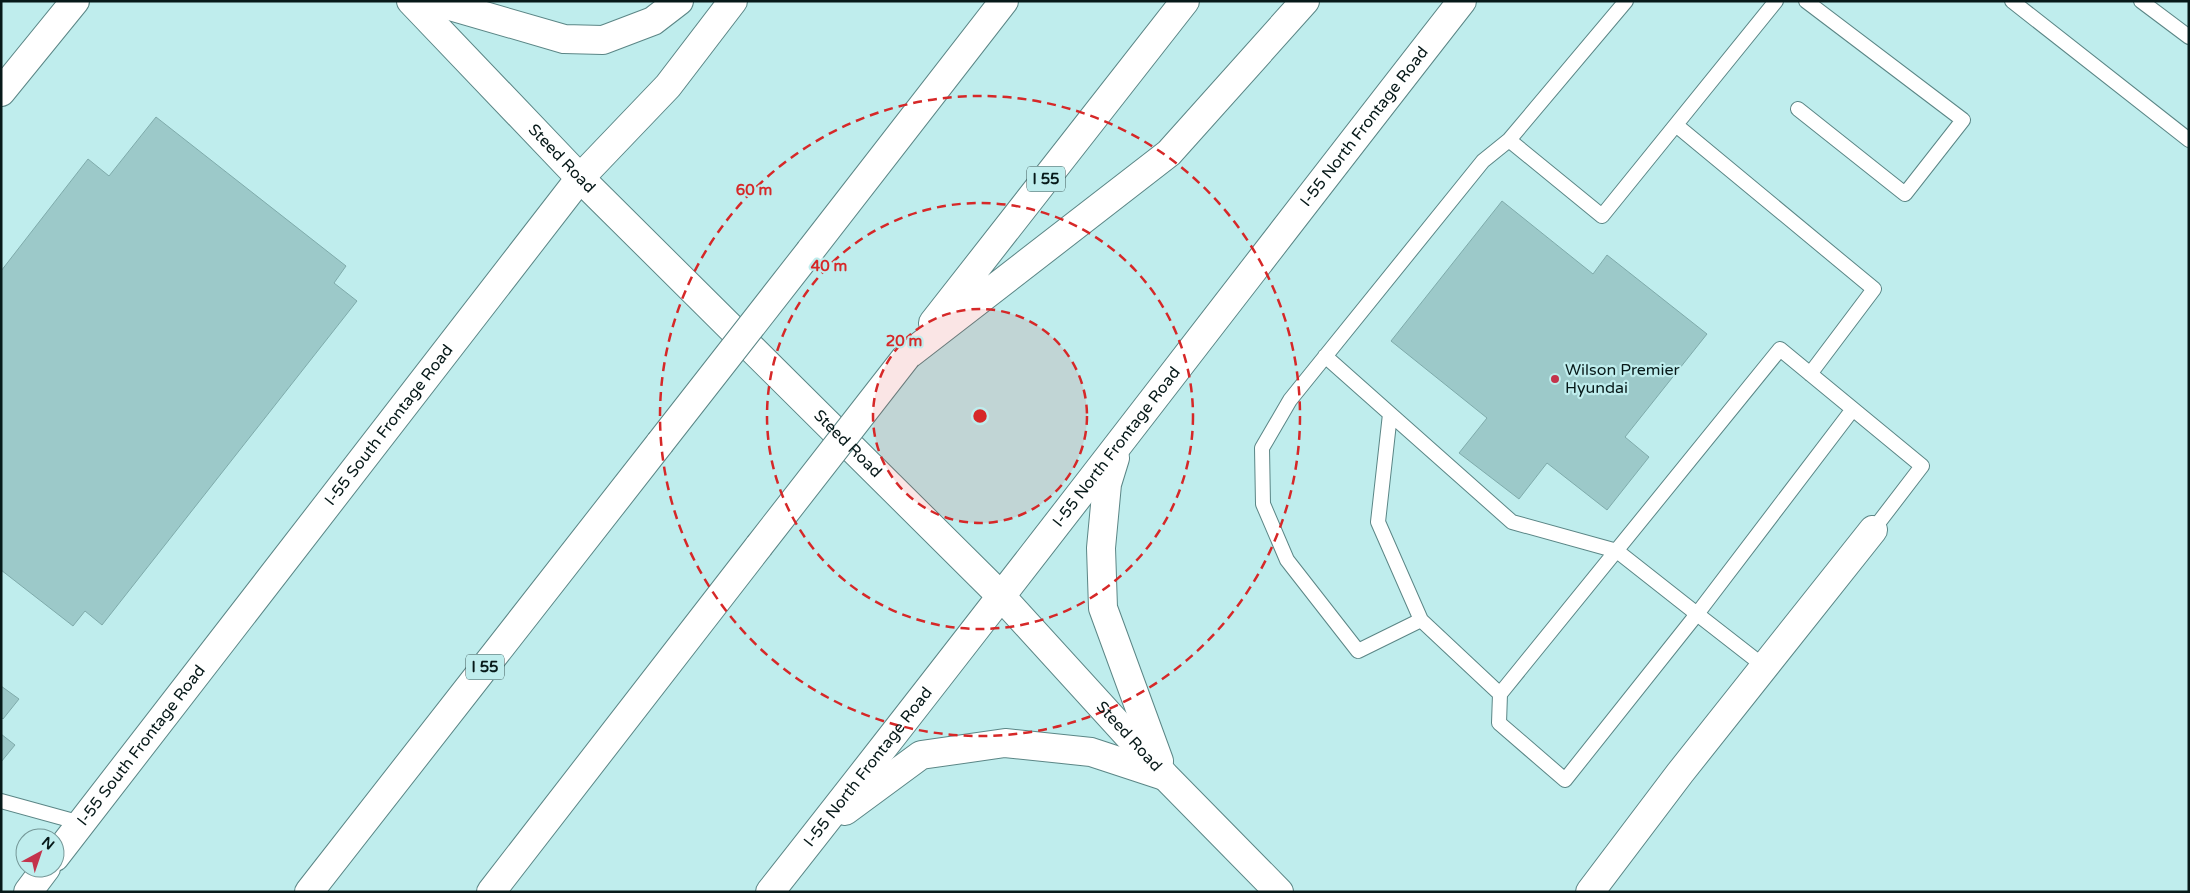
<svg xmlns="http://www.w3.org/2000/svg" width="2190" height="893" viewBox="0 0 2190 893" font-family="'Varela Round',sans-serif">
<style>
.building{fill:#9cc9c9;stroke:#7fabab}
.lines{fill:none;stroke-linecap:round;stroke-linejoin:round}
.lane-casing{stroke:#5b8686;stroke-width:16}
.street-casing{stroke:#5b8686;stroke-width:30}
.secondary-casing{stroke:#5b8686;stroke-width:30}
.highway-casing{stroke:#5b8686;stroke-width:30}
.lane{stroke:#fff;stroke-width:14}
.street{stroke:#fff;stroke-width:28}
.secondary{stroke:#fff;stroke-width:28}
.highway{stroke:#fff;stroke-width:28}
.highway-bridge-casing{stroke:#5b8686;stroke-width:30;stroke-linecap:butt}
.highway-bridge{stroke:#fff;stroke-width:28}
.ring{fill:none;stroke:#d62828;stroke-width:2.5;stroke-dasharray:9 6}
.poi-dot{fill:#c4334b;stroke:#bfeded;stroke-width:2}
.labels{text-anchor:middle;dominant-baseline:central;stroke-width:4.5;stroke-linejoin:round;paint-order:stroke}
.shield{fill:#bfeded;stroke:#3e5959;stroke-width:1}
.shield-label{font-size:15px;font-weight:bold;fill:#071919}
.street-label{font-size:16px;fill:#071919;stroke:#bfeded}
.poi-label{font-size:16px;fill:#071919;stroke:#bfeded;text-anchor:start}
.centre{fill:#d62828;stroke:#bfeded;stroke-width:2.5}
.ring-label{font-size:15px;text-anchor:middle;font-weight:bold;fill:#d62828;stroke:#bfeded;stroke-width:4.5;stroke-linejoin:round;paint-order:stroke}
</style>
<rect width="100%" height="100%" fill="#bfeded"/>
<!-- building -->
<path class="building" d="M156,117L346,266L334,283L357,301L102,625L85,611L73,626L1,570V271L88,159L109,176Z
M1502,201L1593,274L1607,255L1707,334L1625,437L1649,457L1607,510L1547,463L1519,499L1459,453L1487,418L1391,341Z
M1,686L19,699L3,719L1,717Z
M1,734L15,745L1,762Z"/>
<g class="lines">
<defs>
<path id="lane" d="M1626,1L1509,140L1602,216L1776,1
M2012,1L2189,140
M2141,1L2189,37
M1798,109L1905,194L1963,120L1806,1
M1676,125L1874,289L1810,374
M1509,140L1483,161L1290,400L1262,448L1263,504L1287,560L1358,651L1421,620L1500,694L1499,723L1565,780L1697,614L1765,667
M1325,356L1512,522L1617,551L1697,614L1853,409
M1390,414L1378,522L1421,620
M1500,694L1780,349L1922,466L1873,530
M1,801L81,823"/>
<path id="street" d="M1,92L75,1
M1590,892L1680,773L1873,530"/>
<g id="secondary">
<path id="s1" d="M411,1L580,178L1000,595L1165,776L1279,892"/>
<path d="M433,1L564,39L603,40L653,21L679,1"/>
<path d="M1115,458L1107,484L1101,548L1103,608L1159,761"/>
<path d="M845,811L921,755L1005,743L1091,752L1164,776"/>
<path id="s2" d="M55,857L580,178L668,86L733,1"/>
<path d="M28,892L46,868"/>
<path id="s3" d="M770,892C1003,597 1230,298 1462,1"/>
</g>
<path id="highway" d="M810,251L1004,1
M933,323L1185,1
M907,356L1169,153L1305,1
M309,892L660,443
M491,892L759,546"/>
</defs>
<!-- lane casing -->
<use href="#lane" class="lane-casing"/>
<!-- street casing -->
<use href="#street" class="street-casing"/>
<!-- secondary casing -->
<use href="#secondary" class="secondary-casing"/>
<!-- highway casing -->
<use href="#highway" class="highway-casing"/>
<!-- lane -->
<use href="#lane" class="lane"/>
<!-- street -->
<use href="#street" class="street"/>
<!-- secondary -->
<use href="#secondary" class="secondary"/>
<!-- highway -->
<use href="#highway" class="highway"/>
<defs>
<path id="highway-bridge" d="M660,443L810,251
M759,546L907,356"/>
</defs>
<!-- highway-bridge casing -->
<use href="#highway-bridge" class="highway-bridge-casing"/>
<!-- highway-bridge -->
<use href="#highway-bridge" class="highway-bridge"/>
</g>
<!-- distance rings -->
<circle cx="980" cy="416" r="107" fill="#d62828" fill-opacity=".12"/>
<g class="ring">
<circle cx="980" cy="416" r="107"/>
<circle cx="980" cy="416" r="213"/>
<circle cx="980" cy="416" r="320"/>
</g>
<!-- markers -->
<circle class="poi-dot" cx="1555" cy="379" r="5"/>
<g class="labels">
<!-- shield labels -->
<g class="shield">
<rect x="1027" y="166.5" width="38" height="25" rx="4"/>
<rect x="466" y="654.5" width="38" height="25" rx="4"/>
</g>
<g class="shield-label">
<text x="1046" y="179">I 55</text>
<text x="485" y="667">I 55</text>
</g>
<!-- street labels -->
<g class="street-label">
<text stroke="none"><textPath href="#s3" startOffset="969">I-55 North Frontage Road</textPath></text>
<text stroke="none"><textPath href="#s1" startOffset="218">Steed Road</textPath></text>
<text stroke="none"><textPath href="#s2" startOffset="546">I-55 South Frontage Road</textPath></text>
<text stroke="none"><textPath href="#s1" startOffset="622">Steed Road</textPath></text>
<text stroke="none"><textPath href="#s3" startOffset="564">I-55 North Frontage Road</textPath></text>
<text stroke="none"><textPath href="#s1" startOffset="1028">Steed Road</textPath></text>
<text stroke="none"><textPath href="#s2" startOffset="141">I-55 South Frontage Road</textPath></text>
<text stroke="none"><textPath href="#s3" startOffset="159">I-55 North Frontage Road</textPath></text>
</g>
<!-- poi labels -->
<g class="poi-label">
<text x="1565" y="370">Wilson Premier<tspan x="1565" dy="18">Hyundai</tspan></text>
</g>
</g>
<circle cx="980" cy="416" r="8" class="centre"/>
<g class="ring-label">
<text x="754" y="195">60 m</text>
<text x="829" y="271">40 m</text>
<text x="904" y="346">20 m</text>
</g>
<!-- border -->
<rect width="2190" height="893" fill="none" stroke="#071919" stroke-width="5"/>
<!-- north arrow -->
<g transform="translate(40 853) rotate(40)"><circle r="24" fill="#bfeded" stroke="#759898"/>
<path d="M0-4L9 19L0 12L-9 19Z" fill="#c4334b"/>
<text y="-8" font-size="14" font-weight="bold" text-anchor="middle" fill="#071919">N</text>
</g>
</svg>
